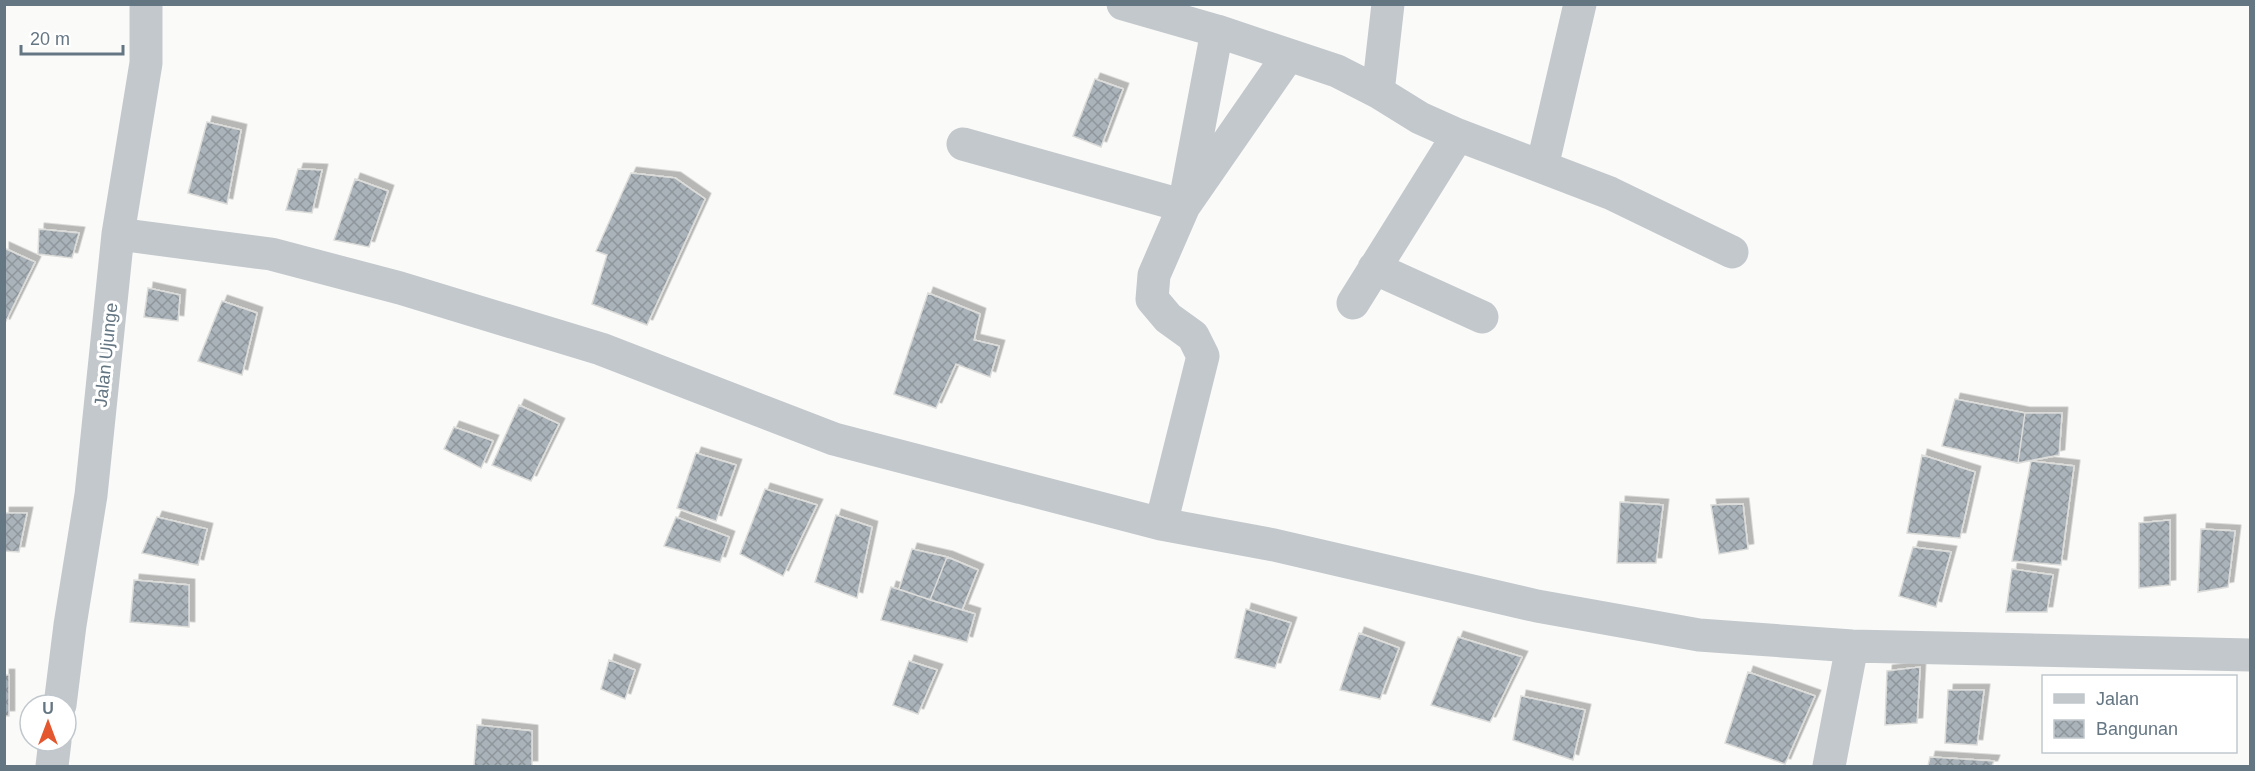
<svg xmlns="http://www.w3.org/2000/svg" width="2255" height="771" viewBox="0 0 2255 771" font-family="Arial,sans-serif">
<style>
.building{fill:url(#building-cross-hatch);stroke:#dcdcda;stroke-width:1.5;filter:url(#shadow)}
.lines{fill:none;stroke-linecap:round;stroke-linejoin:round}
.minor{stroke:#c3c8cc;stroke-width:33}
.labels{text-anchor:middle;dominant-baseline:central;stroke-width:6;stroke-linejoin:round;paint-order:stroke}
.street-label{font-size:18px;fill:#657683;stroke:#fff}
</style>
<defs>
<pattern id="building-cross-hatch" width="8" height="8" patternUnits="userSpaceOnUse" patternTransform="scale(1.5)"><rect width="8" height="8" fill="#aab3b9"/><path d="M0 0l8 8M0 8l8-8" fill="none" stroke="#8e969c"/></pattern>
<filter id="shadow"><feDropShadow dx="5.5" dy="-5.5" stdDeviation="0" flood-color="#0004"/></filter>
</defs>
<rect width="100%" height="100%" fill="#fafaf8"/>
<!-- building -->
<path class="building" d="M1095,79L1123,89L1101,147L1073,136Z
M207,122L241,130L227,204L188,193Z
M298,169L322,170L312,213L286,210Z
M631,173L675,178L705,199L647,325L592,304L607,255L596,251Z
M355,179L388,191L369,247L334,240Z
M39,229L79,233L72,258L38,254Z
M4,248L35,262L4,325Z
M148,288L180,295L178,321L144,317Z
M928,293L980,314L974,340L999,346L990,377L956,364L936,408L894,394Z
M222,301L257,313L242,375L198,361Z
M1955,399L2025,413L2018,463L1942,446Z
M519,405L559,424L531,481L492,465Z
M2025,413H2062L2059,455L2018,463Z
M454,427L493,441L481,468L444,449Z
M696,453L736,465L716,521L677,508Z
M1922,455L1975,472L1960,538L1907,533Z
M2031,461L2074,466L2061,565L2012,561Z
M765,489L817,505L783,576L740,554Z
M1620,502L1663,505L1656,563H1617Z
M1743,504L1748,549L1719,554L1711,505Z
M4,513H27L19,552L4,551Z
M836,515L872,527L857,598L815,582Z
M157,517L207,529L198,565L142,553Z
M676,517L729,537L720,562L664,546Z
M2170,520V585L2139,588V523Z
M2201,529L2235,531L2228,587L2198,592Z
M1913,547L1951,552L1936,607L1899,596Z
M912,549L947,557L930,600L899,589Z
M947,557L978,570L962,610L930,600Z
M2012,569L2053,575L2047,612H2006Z
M134,580L189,585V627L130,622Z
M891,587L975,614L967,642L881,620Z
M1246,609L1291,623L1275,668L1235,658Z
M1359,633L1399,648L1380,699L1340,690Z
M1458,637L1522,657L1490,722L1431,705Z
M609,660L635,670L625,699L601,689Z
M909,661L937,670L918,714L893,705Z
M1920,667L1917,723L1885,725L1887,671Z
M1748,672L1815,696L1785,764L1725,743Z
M4,675H9V716H4Z
M1948,690H1984L1977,745L1945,743Z
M1521,696L1585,710L1573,760L1513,740Z
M477,725L532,731V766H474Z
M1930,757L1994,761L1992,766H1928Z"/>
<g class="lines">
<!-- minor -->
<path class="minor" d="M1123,4L1217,31L1184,206L1154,275L1152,299L1168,318L1193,336L1203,356L1161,524
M1217,31L1337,71L1378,92L1420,118L1458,135L1610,193L1732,252
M1378,92L1388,4
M963,144L1184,206L1288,56
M1542,167L1580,4
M118,234L271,254L400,288L601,349L834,439L1161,524L1274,545L1537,606L1699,635L1852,646L2250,655
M1374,268L1482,317
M1353,303L1458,135
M60,705L70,625L91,495L118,234L146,63V4
M52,766L55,741
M1829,766L1852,646"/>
</g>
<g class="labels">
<!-- street labels -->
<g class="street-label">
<text transform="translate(106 355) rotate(-84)">Jalan Ujunge</text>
</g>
</g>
<!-- border -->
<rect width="2255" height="771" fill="none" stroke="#657683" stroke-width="12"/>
<!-- legend -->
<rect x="2042" y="675" width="195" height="78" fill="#ffffff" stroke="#c1c8cd" stroke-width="1.5"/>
<rect x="2054" y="694" width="30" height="9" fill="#c3c8cc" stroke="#c1c8cd" stroke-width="1.5"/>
<text x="2096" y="705" font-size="18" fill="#657683">Jalan</text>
<rect x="2054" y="720" width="30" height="18" fill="url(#building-cross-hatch)" stroke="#c1c8cd" stroke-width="1.5"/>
<text x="2096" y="735" font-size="18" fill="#657683">Bangunan</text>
<!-- north arrow -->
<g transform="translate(48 723)"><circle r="28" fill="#ffffff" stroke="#c1c8cd" stroke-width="1.5"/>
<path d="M0-4.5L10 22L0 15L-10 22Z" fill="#e4572e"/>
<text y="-9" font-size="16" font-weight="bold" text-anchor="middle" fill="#657683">U</text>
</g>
<!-- scale -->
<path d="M21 45v9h102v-9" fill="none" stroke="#657683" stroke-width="3"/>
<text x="30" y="45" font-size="18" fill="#657683" stroke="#ffffff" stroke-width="4.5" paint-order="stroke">20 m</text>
</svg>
